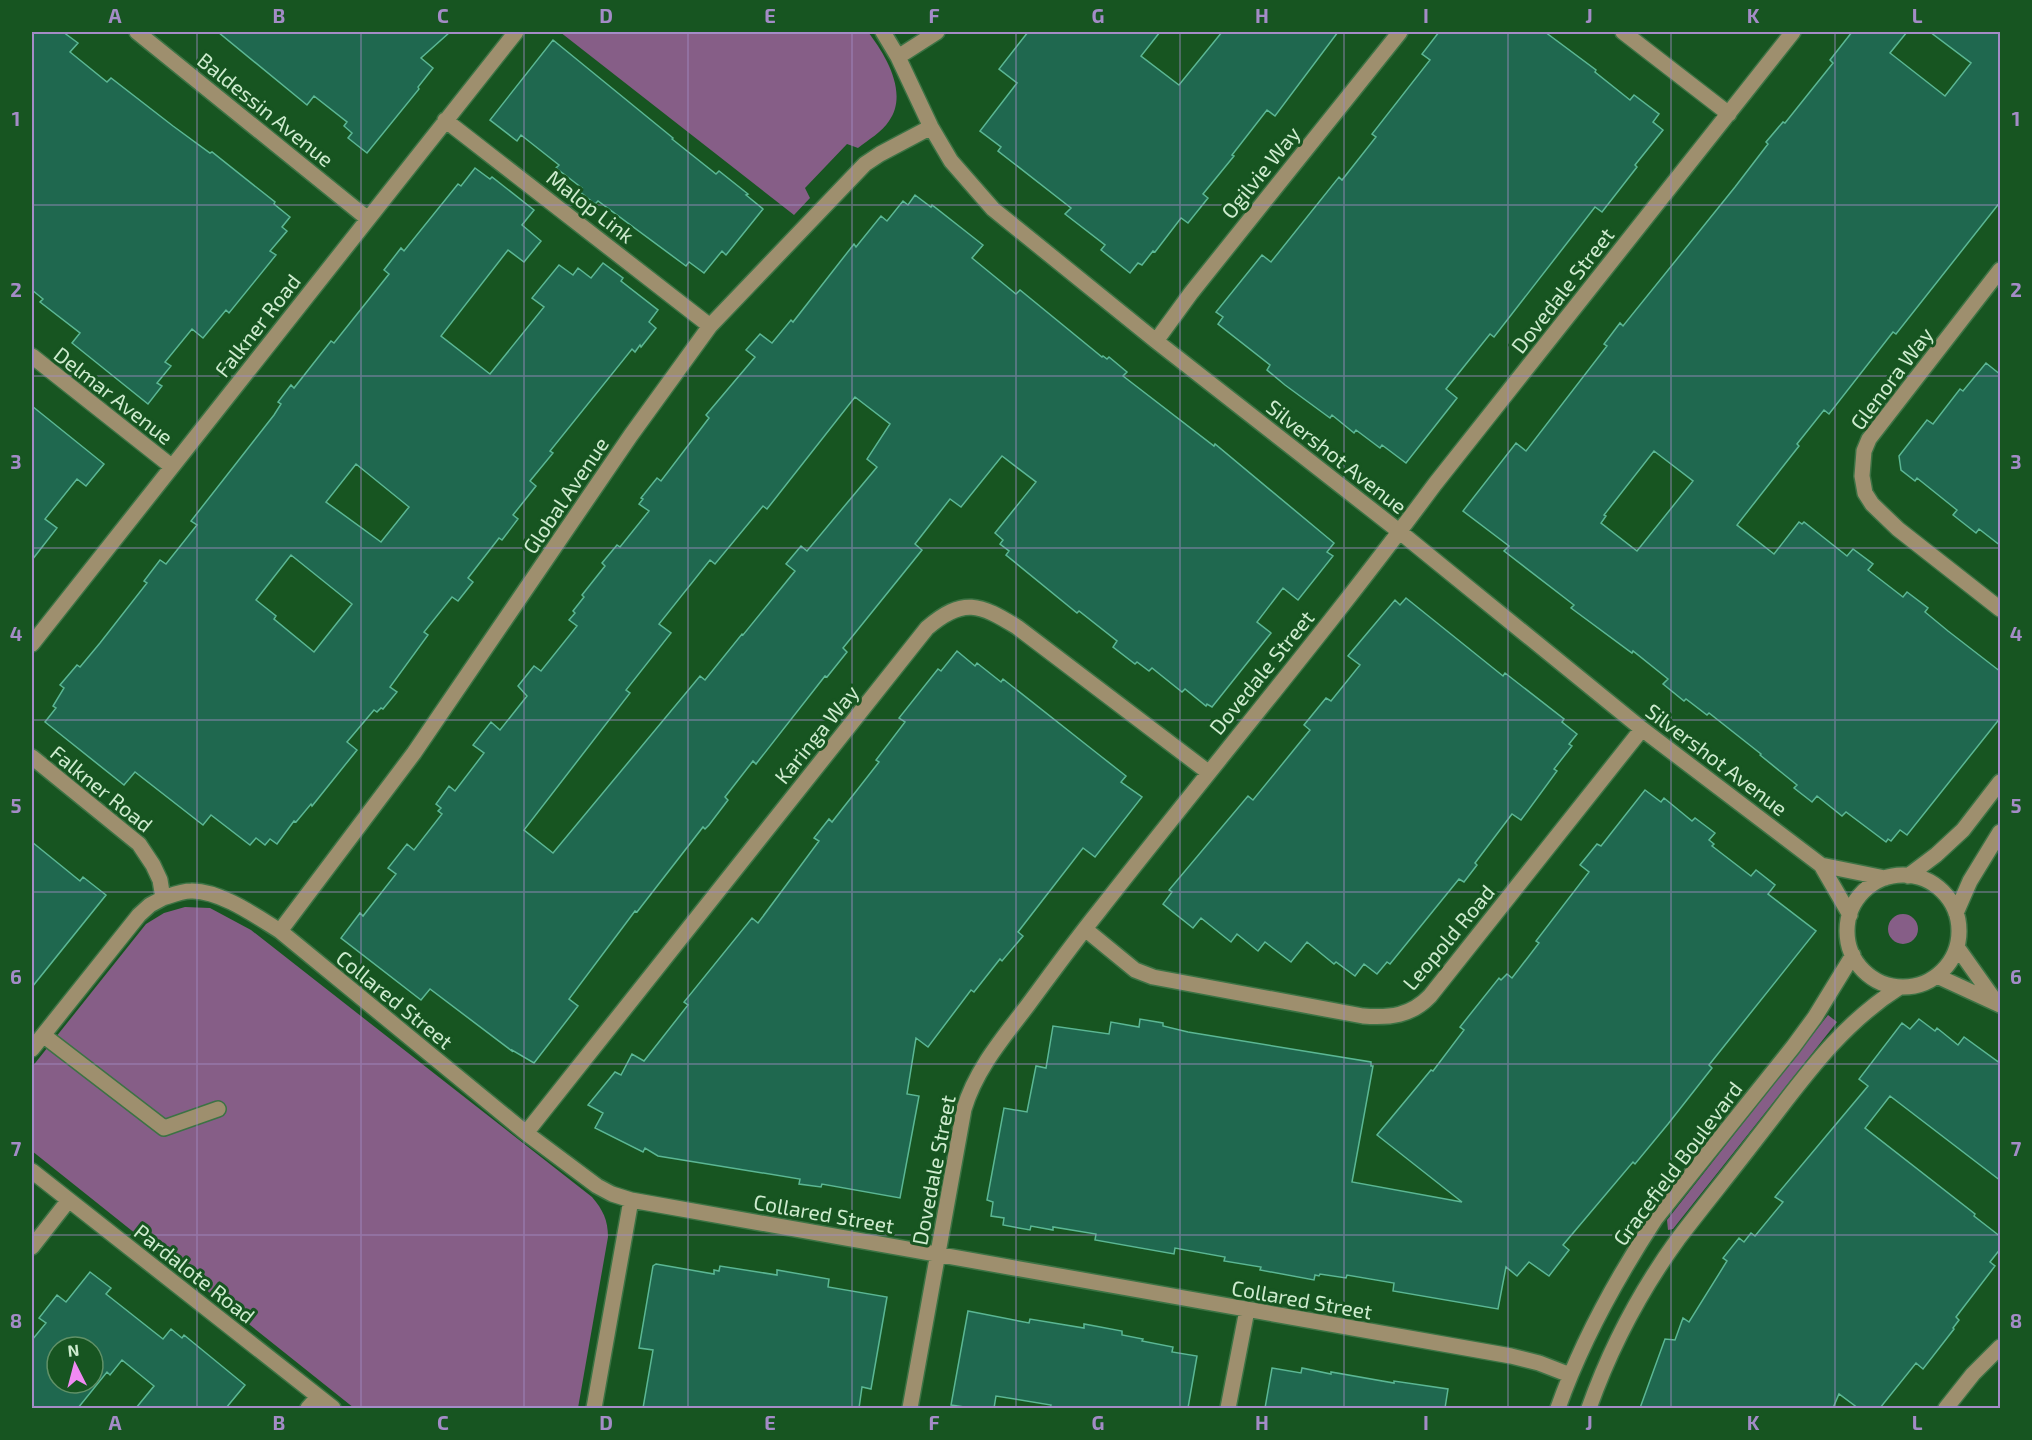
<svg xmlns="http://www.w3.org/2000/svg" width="2032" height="1440" viewBox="0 0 2032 1440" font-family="'Exo 2',sans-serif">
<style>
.green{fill:#865e87}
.building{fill:#1f684f;stroke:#5bb794;stroke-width:1.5;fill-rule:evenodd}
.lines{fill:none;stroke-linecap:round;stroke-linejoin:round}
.minor-casing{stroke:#3c7344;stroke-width:18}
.minor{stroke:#9e8f6e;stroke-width:15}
.grid{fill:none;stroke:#a48cc7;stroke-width:1.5;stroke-opacity:0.55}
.labels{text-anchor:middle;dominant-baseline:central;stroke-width:6;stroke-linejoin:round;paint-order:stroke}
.street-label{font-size:21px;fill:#ceeccf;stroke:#175521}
.neatline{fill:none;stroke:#a48cc7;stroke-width:2}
.grid-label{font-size:20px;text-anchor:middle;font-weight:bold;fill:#a48cc7}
</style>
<rect width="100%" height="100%" fill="#175521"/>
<!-- green -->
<path class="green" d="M560,32H868C885,54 909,93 889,121C882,132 868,140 858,148L847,144L805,188L810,198L794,215Z
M185,907L210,908L251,930L592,1197C603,1210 608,1220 608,1237L578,1408H354L32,1151V1067L146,924L164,913Z
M1888 929a15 15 0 1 1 30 0a15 15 0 1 1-30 0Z
M1828,1015L1837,1022L1673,1229L1668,1230L1667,1220Z"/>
<!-- building -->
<path class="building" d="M32,32H63L78,43L70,52L107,82L111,78L173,126L210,153L212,152L275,202L274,204L290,217L282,227L287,231L270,251L276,255L229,313L226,310L203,338L192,329L165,362L171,366L157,383L162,386L148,404L72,343L80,333L40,302L43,299L32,290Z
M218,32H450L421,58L433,68L418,87L419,89L367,153L348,138L352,133L344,126L347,122L314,96L307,105Z
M1028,32H1160L1141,56L1179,85L1222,32H1338L1275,116L1267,110L1232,155L1234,156L1203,194L1208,198L1188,223L1181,218L1155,252L1153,251L1142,265L1138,263L1130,273L1101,250L1105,245L1065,214L1071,208L998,151L1001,147L980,131L1017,83L999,69Z
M1439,32H1545L1596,70L1595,72L1630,100L1634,95L1659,114L1653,122L1663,130L1635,165L1637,167L1602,212L1595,207L1494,337L1490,334L1446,389L1457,398L1406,463L1382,445L1380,448L1356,430L1354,433L1332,415L1330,418L1285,385L1267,370L1270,365L1218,324L1223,317L1216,312L1262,255L1271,262L1339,177L1342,180L1376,137L1372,134L1430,60L1422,54Z
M1852,32H1907L1890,53L1945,96L1971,63L1930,32H2001V201L1896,334L1893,332L1829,414L1824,410L1797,444L1799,446L1737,525L1774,554L1799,522L1802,524L1804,522L1847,556L1853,549L1873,564L1868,570L1903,597L1907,592L1928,608L1925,612L1948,631L2001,672V717L1907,835L1900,830L1891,841L1888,839L1886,842L1846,812L1842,816L1817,796L1812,802L1794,788L1797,785L1760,755L1761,754L1709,713L1707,715L1686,699L1684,701L1663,684L1668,679L1633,651L1632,653L1571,608L1574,605L1504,551L1509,546L1463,511L1516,443L1526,451L1607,346L1604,344L1620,323L1623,326L1735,187L1768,144L1766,142L1783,122L1785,123L1833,63L1830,60ZM1654,451L1693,481L1637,551L1601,523L1606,516L1604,515Z
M553,40L673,138L672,139L716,174L719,171L748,194L746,195L763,209L726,255L722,251L704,273L689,262L686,266L598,201L595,204L579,191L582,188L556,168L559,165L521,135L517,141L490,120Z
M475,168L490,179L492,177L534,210L522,225L541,241L524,262L508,250L441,336L490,374L544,307L532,298L559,265L573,275L578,268L591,278L603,263L623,278L621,281L658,310L649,322L656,328L641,347L640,345L635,352L632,349L550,451L553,453L530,481L536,486L513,515L518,519L502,540L499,538L468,578L473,582L458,601L452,597L424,632L428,635L390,687L397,692L383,709L381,708L377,712L374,710L347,742L357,750L312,806L311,804L296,822L294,821L277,844L270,839L265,845L256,838L250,845L211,815L203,825L135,772L124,785L45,722L56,708L53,706L64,688L60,685L77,665L80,667L100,643L147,583L144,581L160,560L166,564L197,525L191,521L274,415L281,404L278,402L291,385L294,388L331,341L334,343L389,274L384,270L401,248L404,251L458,184L461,186ZM356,464L409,507L381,542L326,502ZM291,555L352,604L314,652L274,619L276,616L256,600Z
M915,195L931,207L932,205L983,245L972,258L1016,294L1020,290L1102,357L1103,356L1107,359L1109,357L1127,372L1123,376L1214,446L1215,444L1334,543L1327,552L1333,556L1298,600L1283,588L1257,622L1271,633L1212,707L1207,704L1206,706L1185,689L1182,692L1152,668L1149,671L1137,662L1135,664L1113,647L1117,641L1079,611L1077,613L1006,555L1009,551L1000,544L1003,540L995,533L1036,482L1002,456L961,507L950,499L915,544L922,550L843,648L847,652L827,677L825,676L756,764L753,761L725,797L728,800L709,825L705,829L703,827L637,912L635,911L569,999L578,1006L534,1063L512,1050V1051L430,989L421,1000L341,938L360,913L363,916L396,874L388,868L407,844L414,850L442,814L438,811L441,808L436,804L449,786L455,791L484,753L473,745L491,722L500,730L527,696L518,686L534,666L541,671L577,626L569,620L575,613L573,611L584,597L582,595L605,566L602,563L617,545L620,547L649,511L639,504L643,499L641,498L657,478L661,481L709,418L706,415L755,357L746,350L760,334L772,343L791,320L793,322L854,244L856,247L881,216L887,221L903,201L908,205ZM855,397L890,424L867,459L877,467L807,551L801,546L786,564L795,571L743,635L742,634L705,680L700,676L553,853L524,830L630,693L626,690L671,633L659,624L710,560L715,564L763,506L767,509Z
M1986,363L2001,375V546L1979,529L1976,533L1953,515L1957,510L1917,478L1915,481L1901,470L1899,456L1927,420L1933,424L1960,389L1963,391Z
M32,406L104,464L86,486L77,479L45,519L57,528L32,560Z
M1406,598L1503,676L1505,673L1564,719L1562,722L1577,734L1569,744L1572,746L1554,769L1557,771L1521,820L1512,814L1475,863L1477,865L1464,882L1459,879L1390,964L1387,962L1377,974L1364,964L1355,976L1336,962L1334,964L1307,942L1291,962L1265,942L1258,951L1237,934L1231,942L1201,918L1193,928L1163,904L1172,892L1169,890L1248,796L1253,800L1310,730L1304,725L1326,698L1331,701L1360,665L1348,656L1395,600L1400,605Z
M957,651L975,666L977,663L1001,682L1003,679L1098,754L1126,776L1121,782L1142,797L1095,857L1083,848L1018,932L1023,936L1002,961L1000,959L974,992L971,990L928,1047L916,1038L907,1094L919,1096L900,1198L822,1184L821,1187L799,1184L800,1179L658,1156L645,1148L643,1152L595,1128L603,1113L588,1105L615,1072L621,1075L632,1054L644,1061L688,1005L684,1002L752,918L758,923L819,841L814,838L829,819L832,822L879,762L876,760L905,722L899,718L938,669L941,671Z
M1645,790L1661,802L1664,798L1692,821L1695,818L1715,833L1709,840L1714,844L1712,846L1751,876L1756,870L1775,885L1768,894L1816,931L1709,1065L1712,1068L1668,1124L1635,1164L1633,1162L1563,1245L1569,1250L1549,1276L1529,1262L1517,1276L1506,1267L1498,1309L1393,1291L1394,1283L1347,1275L1346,1278L1320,1274L1319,1276L1315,1275L1314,1280L1260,1270L1261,1267L1224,1261L1225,1257L1175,1248L1174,1254L1095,1240L1096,1234L1053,1227V1230L1031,1226L1030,1230L1003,1225L1004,1218L991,1216L993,1202L987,1200L1004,1108L1027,1112L1036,1066L1046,1068L1053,1026L1109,1034L1111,1022L1139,1027L1140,1019L1163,1023V1026L1188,1032L1371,1062V1066H1373L1352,1182L1462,1202L1377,1135L1431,1070L1433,1071L1464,1030L1460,1027L1499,978L1501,980L1507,974L1512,978L1539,943L1536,941L1589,872L1580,865L1597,844L1601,846Z
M32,842L80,881L83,877L106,895L32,987Z
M1919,1019L1935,1031L1937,1028L1958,1045L1964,1037L2001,1064V1181L1890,1096L1865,1128L1975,1214L1974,1216L2001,1237V1248L1990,1262L1995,1266L1956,1317L1959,1320L1953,1328L1954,1329L1923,1369L1916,1363L1880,1408H1858L1839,1394L1833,1408H1640L1665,1339L1675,1340L1683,1318L1689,1322L1727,1261L1723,1258L1739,1238L1744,1242L1751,1233L1755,1236L1783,1202L1775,1197L1868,1086L1859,1079L1902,1023L1910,1029Z
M656,1264L714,1274V1270L719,1271L720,1266L777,1275V1270L829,1279L828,1287L887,1297L871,1389L862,1387L859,1408H643L653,1350L639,1348L653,1266Z
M90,1272L111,1288L106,1294L163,1339L171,1329L182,1338L184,1335L245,1385L226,1408H136L154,1386L122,1360L110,1375L107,1372L78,1408H32V1340L46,1323L39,1318L57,1295L66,1302ZM57,1347H93V1383H57Z
M968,1311L1029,1323L1030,1319L1084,1328V1324L1122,1331V1335L1143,1339L1142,1341L1173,1347L1172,1352L1197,1356L1188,1408H1050L1051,1405L996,1396L994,1408H971L951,1405Z
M1272,1368L1301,1373L1302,1368L1331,1374V1372L1394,1383V1381L1448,1389L1445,1408H1265Z"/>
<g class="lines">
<defs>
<path id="minor" d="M137,32L368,219
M883,32L898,57L931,127L951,161L993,209L1156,341L1400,532L1642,729L1821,865L1850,915
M1623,32L1729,114
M898,57L937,32
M445,120L710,326
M2000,270L1869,439L1864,451L1862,476L1865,493L1872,504L1898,529L2000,609
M1156,341L1191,293L1400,32
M32,356L171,466
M32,644L516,32
M32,757L139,844L153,865L160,880L163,898L150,905L139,915L32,1049
M1821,865L1885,878
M1847 931a56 56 0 1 1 112 0a56 56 0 1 1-112 0Z
M1908,876L1936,855L1963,830L2000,782
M163,898C172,895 182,891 191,891C219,890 256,916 280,931L526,1133L597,1186L612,1194L631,1200L1511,1356L1539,1363L1570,1375
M1956,913L1970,881L2000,832
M1085,929L1135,970L1153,977L1363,1016C1390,1018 1411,1016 1430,996L1642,729
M280,931L414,753L631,435L710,326L865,164L880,154L931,127
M1957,947L1996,1002
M1937,976L2000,1005
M43,1035L164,1128L218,1109
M526,1133L927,628C963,597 980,604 1017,627L1208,772
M32,1171L333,1408
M32,1247L68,1201
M308,1408L318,1397
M594,1408L631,1200
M910,1408L964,1109C976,1069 1003,1038 1028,1005C1051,974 1074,942 1099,911C1210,769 1327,630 1435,484L1793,32
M1228,1408L1247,1310
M1558,1408C1582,1340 1616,1279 1656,1218L1793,1047L1815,1017L1853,955
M1589,1408C1610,1349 1641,1290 1678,1239C1704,1205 1731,1172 1757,1138C1801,1082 1838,1026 1900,987
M1946,1408L1973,1374L2000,1347"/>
</defs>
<!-- minor casing -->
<use href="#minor" class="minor-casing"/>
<!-- minor -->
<use href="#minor" class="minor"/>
</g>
<!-- grid -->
<path class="grid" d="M197,32V1408M361,32V1408M524,32V1408M688,32V1408M852,32V1408M1016,32V1408M1180,32V1408M1344,32V1408M1508,32V1408M1671,32V1408M1835,32V1408M32,205H2000M32,376H2000M32,548H2000M32,720H2000M32,892H2000M32,1064H2000M32,1235H2000"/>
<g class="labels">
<!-- street labels -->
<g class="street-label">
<text transform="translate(266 109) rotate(39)">Baldessin Avenue</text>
<text transform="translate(1260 172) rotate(-51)">Ogilvie Way</text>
<text transform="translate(591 206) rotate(38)">Malop Link</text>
<text transform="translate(1562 290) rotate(-52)">Dovedale Street</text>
<text transform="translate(257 325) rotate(-52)">Falkner Road</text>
<text transform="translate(1891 378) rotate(-53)">Glenora Way</text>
<text transform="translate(114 395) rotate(38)">Delmar Avenue</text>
<text transform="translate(1337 456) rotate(38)">Silvershot Avenue</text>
<text transform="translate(565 495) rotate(-56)">Global Avenue</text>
<text transform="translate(1261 672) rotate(-51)">Dovedale Street</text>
<text transform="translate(816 734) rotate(-51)">Karinga Way</text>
<text transform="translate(1717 759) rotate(37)">Silvershot Avenue</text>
<text transform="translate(102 788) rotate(39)">Falkner Road</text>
<text transform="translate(1448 937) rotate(-50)">Leopold Road</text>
<text transform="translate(395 999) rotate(39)">Collared Street</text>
<text transform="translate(1677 1163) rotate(-53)">Gracefield Boulevard</text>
<text transform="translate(933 1170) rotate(-79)">Dovedale Street</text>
<text transform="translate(824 1213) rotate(10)">Collared Street</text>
<text transform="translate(195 1273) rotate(38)">Pardalote Road</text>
<text transform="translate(1302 1299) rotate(10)">Collared Street</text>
</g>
</g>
<!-- border -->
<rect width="2032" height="1440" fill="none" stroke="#175521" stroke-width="66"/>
<!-- north arrow -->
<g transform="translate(75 1365) rotate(354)"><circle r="28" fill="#175521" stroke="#609167" stroke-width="1.5"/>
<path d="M0-4.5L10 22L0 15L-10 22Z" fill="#f18af4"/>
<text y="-9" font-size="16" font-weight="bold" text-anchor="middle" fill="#ceeccf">N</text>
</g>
<rect x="33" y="33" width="1966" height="1374" class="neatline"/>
<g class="grid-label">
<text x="115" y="23">A</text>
<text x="279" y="23">B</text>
<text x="443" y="23">C</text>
<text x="606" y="23">D</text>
<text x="770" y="23">E</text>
<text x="934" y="23">F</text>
<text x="1098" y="23">G</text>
<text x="1262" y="23">H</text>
<text x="1426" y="23">I</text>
<text x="1589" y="23">J</text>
<text x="1753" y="23">K</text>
<text x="1917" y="23">L</text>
<text x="16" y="126">1</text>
<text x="2016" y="126">1</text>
<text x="16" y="297">2</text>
<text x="2016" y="297">2</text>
<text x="16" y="469">3</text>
<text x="2016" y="469">3</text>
<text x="16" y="641">4</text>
<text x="2016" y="641">4</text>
<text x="16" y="813">5</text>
<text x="2016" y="813">5</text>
<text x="16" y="984">6</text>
<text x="2016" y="984">6</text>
<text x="16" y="1156">7</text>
<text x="2016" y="1156">7</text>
<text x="16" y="1328">8</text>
<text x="2016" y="1328">8</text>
<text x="115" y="1430">A</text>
<text x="279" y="1430">B</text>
<text x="443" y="1430">C</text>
<text x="606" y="1430">D</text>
<text x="770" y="1430">E</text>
<text x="934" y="1430">F</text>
<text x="1098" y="1430">G</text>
<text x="1262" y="1430">H</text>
<text x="1426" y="1430">I</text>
<text x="1589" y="1430">J</text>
<text x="1753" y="1430">K</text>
<text x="1917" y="1430">L</text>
</g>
</svg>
